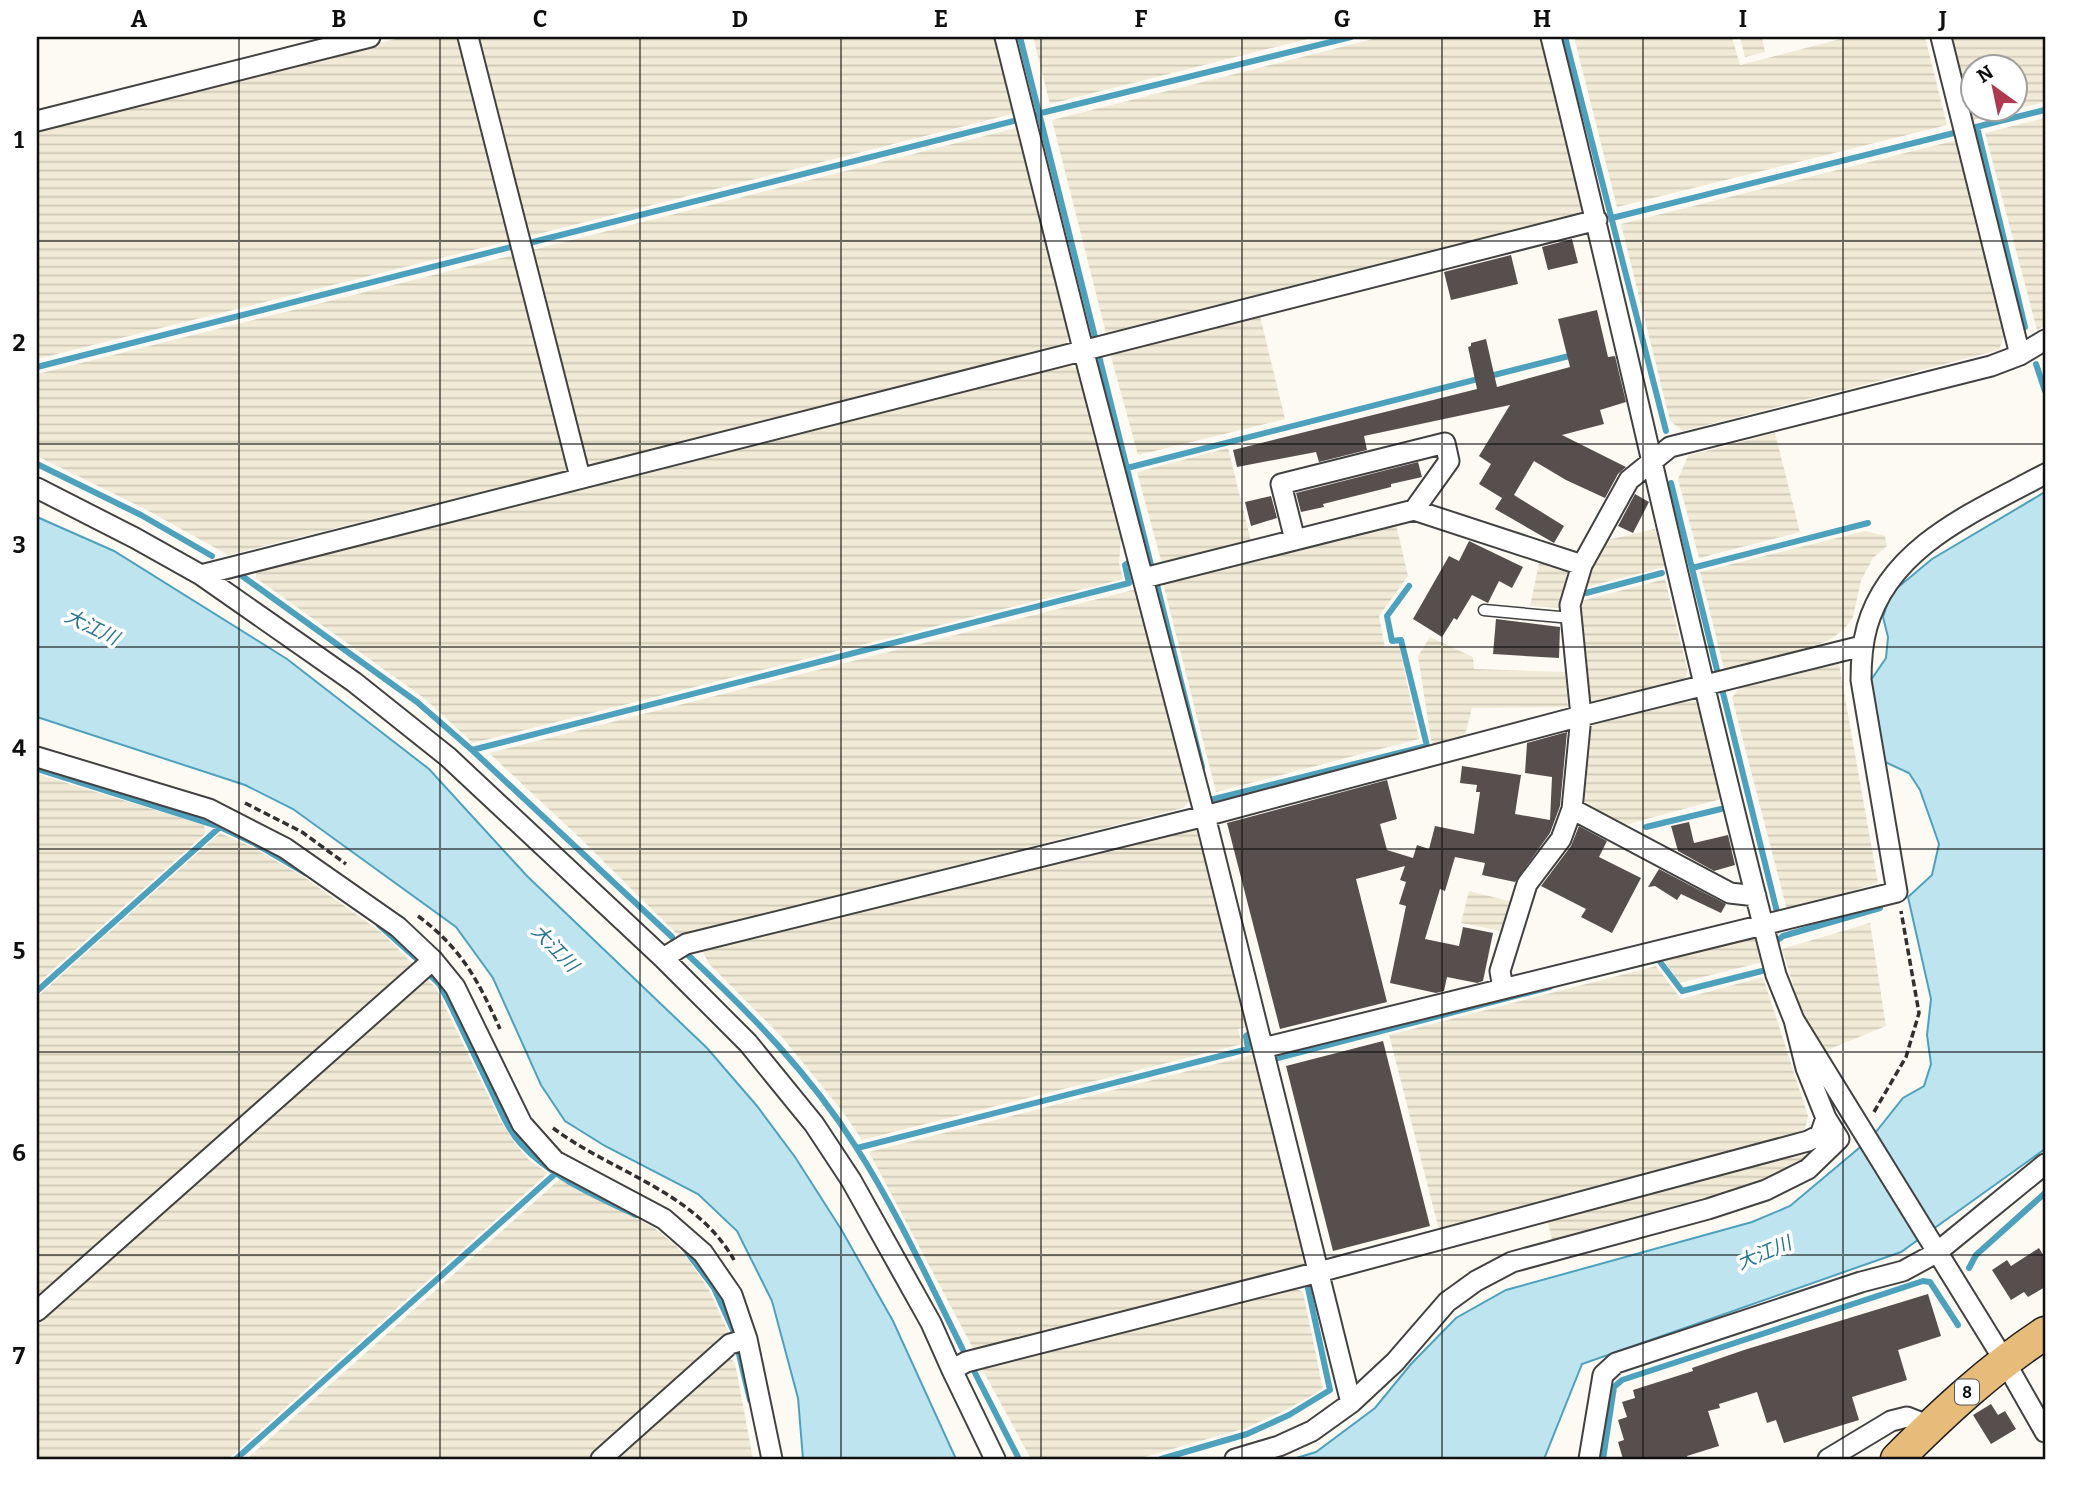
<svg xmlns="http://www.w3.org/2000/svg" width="2082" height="1496" viewBox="0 0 2082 1496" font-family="Bitter,'Noto Sans JP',serif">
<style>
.farmland{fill:url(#farmland-rules);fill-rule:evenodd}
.water{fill:#bee4ef;stroke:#4ea1bc;stroke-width:2}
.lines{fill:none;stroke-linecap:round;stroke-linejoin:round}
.stream{stroke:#4ea1bc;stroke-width:6}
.building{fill:#574f4d}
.lane-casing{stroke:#424242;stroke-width:13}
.street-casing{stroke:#424242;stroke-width:23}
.primary-casing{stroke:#202020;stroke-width:35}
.path{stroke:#313131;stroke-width:3.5;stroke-dasharray:7 3.5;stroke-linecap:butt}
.lane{stroke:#fff;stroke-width:10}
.street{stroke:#fff;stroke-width:19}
.primary{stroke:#e7bc7a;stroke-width:32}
.grid{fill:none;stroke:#0f0f0f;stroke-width:2;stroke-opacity:0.55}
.labels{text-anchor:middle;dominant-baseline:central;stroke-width:7;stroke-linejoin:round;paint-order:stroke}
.shield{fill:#fff;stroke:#575757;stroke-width:2}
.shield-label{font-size:16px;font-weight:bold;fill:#0f0f0f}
.water-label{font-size:19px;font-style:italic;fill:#287492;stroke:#fff}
.neatline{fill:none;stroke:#0f0f0f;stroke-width:2.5}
.grid-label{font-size:23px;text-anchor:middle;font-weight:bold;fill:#0f0f0f}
</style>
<defs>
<pattern id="farmland-rules" width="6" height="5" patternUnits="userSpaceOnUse" patternTransform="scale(1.75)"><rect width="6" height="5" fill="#f1ead6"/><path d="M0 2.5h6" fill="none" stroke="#cdc8b6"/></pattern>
</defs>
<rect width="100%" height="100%" fill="#fdfaf3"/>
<!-- farmland -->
<path class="farmland" d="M403,37H462L513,240L37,359V131Z
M478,37H997L1016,113L530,236Z
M1033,37H1315L1050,104Z
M1381,37H1542L1585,205L1573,220L1107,337L1052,120Z
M1574,37H1732L1740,65L1848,37H1925L1947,125L1617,207Z
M1740,37H1762L1765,52L1745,57Z
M1951,37H2045V102L1972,120ZM1974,66H2016V108H1974Z
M2045,118V325L2037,330L1985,133Z
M1020,127L1071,332L1065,345L593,465L584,459L532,250Z
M1957,140L2004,336L1999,350L1683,431L1670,421L1621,224Z
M517,254L571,464L565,471L228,555L145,509L37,456V374Z
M1260,316L1285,419L1138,455L1110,353Z
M1063,364L1082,370L1122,529L1119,563L1123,579L473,743L424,698L256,578V566Z
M1775,433L1800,532L1699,558L1678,479L1688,456Z
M1228,448L1252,545L1163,568L1137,472Z
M1396,524L1408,576L1379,616L1385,648L1399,645L1419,739L1216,792L1163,583Z
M1655,529L1665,567L1586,587L1587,578L1607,540Z
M1865,531L1885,536L1887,546L1873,558L1861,580L1853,617L1844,629L1831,639L1806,650L1725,673L1700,572Z
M1540,559L1568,568L1561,608L1530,606Z
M1665,579L1688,672L1685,678L1589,703L1580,615L1581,601Z
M1137,589L1191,799L1183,808L679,936L583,841L489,753Z
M1430,637L1473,657L1474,669L1565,672L1568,707L1472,708L1464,739L1432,746L1418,656Z
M1839,664L1878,883L1787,910L1732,698L1740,686L1807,668Z
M1685,697L1697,702L1721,799L1624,825L1583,801L1587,726L1592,721Z
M37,774L204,825L206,833L37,984Z
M1191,826L1199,830L1247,1027L1238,1029L1242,1044L862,1140L843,1112L782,1037L710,965L701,949Z
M220,833L252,847L304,877L381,932L413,964L37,1300V997Z
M1469,891L1517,903L1506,932L1461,923Z
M1870,923L1886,1026L1822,1052L1802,1014L1782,949Z
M1757,936L1763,962L1679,983L1661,955Z
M1656,966L1681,999L1763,977L1808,1116L1804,1133L1439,1230L1389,1035Z
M425,977L436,988L499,1118L514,1142L529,1160L548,1173L228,1459H37V1322Z
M1255,1054L1308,1259L1300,1269L975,1352L869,1152Z
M1803,1151L1806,1163L1769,1182L1553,1244L1547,1219Z
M560,1179L653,1227L675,1245L689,1260L709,1290L730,1336L592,1459H247Z
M1292,1287L1303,1292L1323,1389L1284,1411L1246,1428L1137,1459H1031L981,1367Z
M726,1354L735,1363L753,1459H609Z"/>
<!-- water -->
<path class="water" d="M2045,492V1149L1901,1252L1582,1364L1544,1459H1293L1316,1452L1375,1408L1411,1364L1456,1318L1506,1290L1752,1222L1790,1206L1871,1138L1903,1098L1924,1086L1931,1064L1927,1035L1931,999L1908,897L1932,875L1939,844L1920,790L1909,773L1885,762L1871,680L1886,658L1888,637L1883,617L1891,593L1932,559Z
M37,517L114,551L287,659L429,769L527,876L707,1048L757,1106L795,1157L841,1229L893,1321L956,1459H803L798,1398L772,1301L737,1231L698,1194L605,1146L565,1121L541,1085L493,978L456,927L293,809L245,785L37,717Z"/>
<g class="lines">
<!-- stream -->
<path class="stream" d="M1020,37L1095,337
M1565,37L1666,431
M1033,115L1351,37
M1976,127L2045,110
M1977,127L2025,327
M1612,218L1954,133
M529,243L1018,120
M1099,356L1151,565
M2036,364L2045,391
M37,367L515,246
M37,464L141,515L212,556
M1127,468L1573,355
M1671,483L1718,674
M1692,568L1868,523
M238,573L417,702L472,750L672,937
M1157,585L1202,767
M1586,593L1662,573
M1722,689L1778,916
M472,750L1129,583L1125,565L1131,561
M37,769L220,827L254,843L305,873
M1210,800L1427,746L1401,640L1392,641L1387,616L1409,586
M1646,827L1721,809
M379,925L417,959
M1778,940L1783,936L1880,908
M688,955C750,1013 810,1074 856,1147C897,1211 929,1282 963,1350
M1652,961L1658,959L1682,991L1762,971
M431,976L440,985L450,1004C464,1033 478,1063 492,1092C500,1109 508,1130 521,1144C551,1177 596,1196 636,1215
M37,991L220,827
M1274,1059L1550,987
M857,1148L1248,1049L1246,1036L1249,1034
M684,1248L714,1288L733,1330
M1969,1268L1976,1255L2045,1193
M739,1354L750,1400
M975,1373L1019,1459
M236,1459L556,1173
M1161,1459L1247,1434L1289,1415L1330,1390L1308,1288L1312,1287
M1603,1459L1614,1387L1622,1380L1923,1281L1930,1282L1958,1325"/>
</g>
<!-- building -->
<path class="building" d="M1572,239L1578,263L1548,270L1542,247Z
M1511,255L1518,284L1451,300L1444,272Z
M1597,310L1608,357L1615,356L1626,402L1600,410L1604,424L1562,435L1626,467L1618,474L1605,498L1566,480L1534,461L1514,495L1564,526L1554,543L1495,509L1502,498L1479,484L1491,464L1479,456L1510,405L1364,436L1367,450L1319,462L1316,452L1237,467L1233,450L1477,389L1468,347L1471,346V343L1486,339L1497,387L1570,367L1558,319Z
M1418,462L1422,477L1391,484V487L1323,504L1324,507L1301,512L1296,493Z
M1635,494L1649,502L1633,533L1618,526Z
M1271,496L1277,518L1251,526L1245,502Z
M1469,541L1523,567L1512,588L1499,581L1488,603L1472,595L1457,620L1454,618L1442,637L1413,619L1449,556L1459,561Z
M1496,619L1560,627L1559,658L1493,654Z
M1567,732L1560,806L1550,833L1515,882L1482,875L1485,863L1455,857L1445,891L1440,889L1425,939L1459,946L1463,927L1493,933L1483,981L1477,983L1447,977L1444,991L1436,993L1390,983L1406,906L1399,904L1406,882L1400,880L1405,866L1356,879L1387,1002L1280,1029L1227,823L1387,780L1397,819L1380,824L1387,850L1413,858L1417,845L1429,849L1435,826L1474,834L1480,792H1476L1477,785L1460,783L1462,766L1521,775L1515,814L1550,820L1552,777L1525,773L1527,743Z
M1689,822L1694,843L1728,835L1735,865L1714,871L1678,851L1671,826Z
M1579,826L1607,841L1599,857L1641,878L1612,933L1581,917L1586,909L1541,886L1571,846Z
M1659,869L1726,904L1721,913L1681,894L1677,900L1655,886L1648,887Z
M1383,1041L1430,1226L1333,1251L1286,1066Z
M2039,1248L2045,1258V1287L2028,1297L2024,1292L2011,1300L1992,1270L2007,1260L2011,1266Z
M1928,1294L1941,1336L1898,1350L1907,1380L1852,1397L1859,1420L1784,1443L1776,1420L1767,1423L1757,1392L1719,1404L1720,1408L1708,1411L1719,1446L1687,1456L1688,1459H1623L1618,1442L1624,1440L1618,1420L1627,1417L1622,1402L1635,1398L1633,1390L1693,1371L1692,1368L1744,1350Z
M1991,1404L1998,1415L2005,1411L2016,1429L1991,1444L1973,1415Z"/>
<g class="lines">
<defs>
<path id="lane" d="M1484,610L1571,618"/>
<path id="street" d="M468,37L580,477
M1005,37L1083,349L1205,816L1351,1403L1312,1431L1279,1446L1235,1459
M1551,37C1629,349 1695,664 1776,975L1794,1020L2004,1360L2045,1432
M1941,37L2020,355
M37,121L370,37
M37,488L135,538L201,575L354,682L448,757L663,958L748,1043L814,1124L851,1180L931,1323L952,1370L966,1362L1319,1272L1808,1141L1820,1135L1826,1118L1806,1068L1794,1020
M1295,540L1281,484L1445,443L1449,461L1414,510
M201,575L1597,220
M1144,578L1414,510L1582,565
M37,757L209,809L285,848L398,927L433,960
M1572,809L1730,893L1756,896
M663,958L686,944L1205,816L1581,716L1862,646
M1503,988L1500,971L1527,884L1561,839L1572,809L1581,716L1570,605L1582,565L1629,480L1670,447L1991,366L2020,355L2045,340
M1263,1048L1897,892L1861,680C1861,662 1862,645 1867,627C1890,545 1977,511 2045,474
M37,1311L433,960L455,987L522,1124L555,1161L664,1219L703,1253L732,1295L747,1339
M952,1370L995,1459
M1351,1403L1395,1362L1447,1302L1476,1281L1512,1262L1708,1209L1766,1190L1808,1169L1839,1139L1826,1118
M601,1459L730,1344L747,1339L772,1459
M1589,1459L1603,1375L1616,1363L1861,1282L1903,1271L1936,1253L2045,1164
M1828,1459L1891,1421L1907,1417L1930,1426"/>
<path id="primary" d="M1897,1459C1943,1413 1990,1369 2045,1333"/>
</defs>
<!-- lane casing -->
<use href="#lane" class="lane-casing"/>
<!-- street casing -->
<use href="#street" class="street-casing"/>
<!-- primary casing -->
<use href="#primary" class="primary-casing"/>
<!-- path -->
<path class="path" d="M245,803L302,832L346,864
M418,916C462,949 478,980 500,1029
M1874,1112L1906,1057L1919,1013L1901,911
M553,1128C613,1173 695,1191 734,1260"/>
<!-- lane -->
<use href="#lane" class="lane"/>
<!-- street -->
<use href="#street" class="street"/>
<!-- primary -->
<use href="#primary" class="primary"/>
</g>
<!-- grid -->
<path class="grid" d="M239,37V1459M440,37V1459M640,37V1459M841,37V1459M1041,37V1459M1242,37V1459M1442,37V1459M1643,37V1459M1843,37V1459M37,241H2045M37,444H2045M37,647H2045M37,849H2045M37,1052H2045M37,1255H2045"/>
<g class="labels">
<!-- shield labels -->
<rect class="shield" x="1955" y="1379.5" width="24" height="25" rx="5"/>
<g class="shield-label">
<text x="1967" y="1392">8</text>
</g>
<!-- water labels -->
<g class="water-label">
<text transform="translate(92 627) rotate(26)">大江川</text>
<text transform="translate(555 948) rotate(46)">大江川</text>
<text transform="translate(1764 1253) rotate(-23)">大江川</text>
</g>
</g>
<!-- border -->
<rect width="2082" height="1496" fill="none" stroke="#ffffff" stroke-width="77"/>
<!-- north arrow -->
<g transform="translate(1994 88) rotate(327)"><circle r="33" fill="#ffffff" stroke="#9f9f9f" stroke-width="2"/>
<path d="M0-5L12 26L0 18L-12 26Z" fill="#ae3950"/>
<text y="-10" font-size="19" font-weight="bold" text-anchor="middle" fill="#0f0f0f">N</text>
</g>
<rect x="38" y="38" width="2006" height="1420" class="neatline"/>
<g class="grid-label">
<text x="139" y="27">A</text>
<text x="339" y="27">B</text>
<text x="540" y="27">C</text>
<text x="740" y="27">D</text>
<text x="941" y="27">E</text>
<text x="1141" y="27">F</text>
<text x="1342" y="27">G</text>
<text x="1542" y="27">H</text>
<text x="1743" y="27">I</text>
<text x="1943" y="27">J</text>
<text x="19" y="148">1</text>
<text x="19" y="351">2</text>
<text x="19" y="553">3</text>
<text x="19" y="756">4</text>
<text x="19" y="959">5</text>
<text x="19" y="1161">6</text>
<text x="19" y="1364">7</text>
</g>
</svg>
